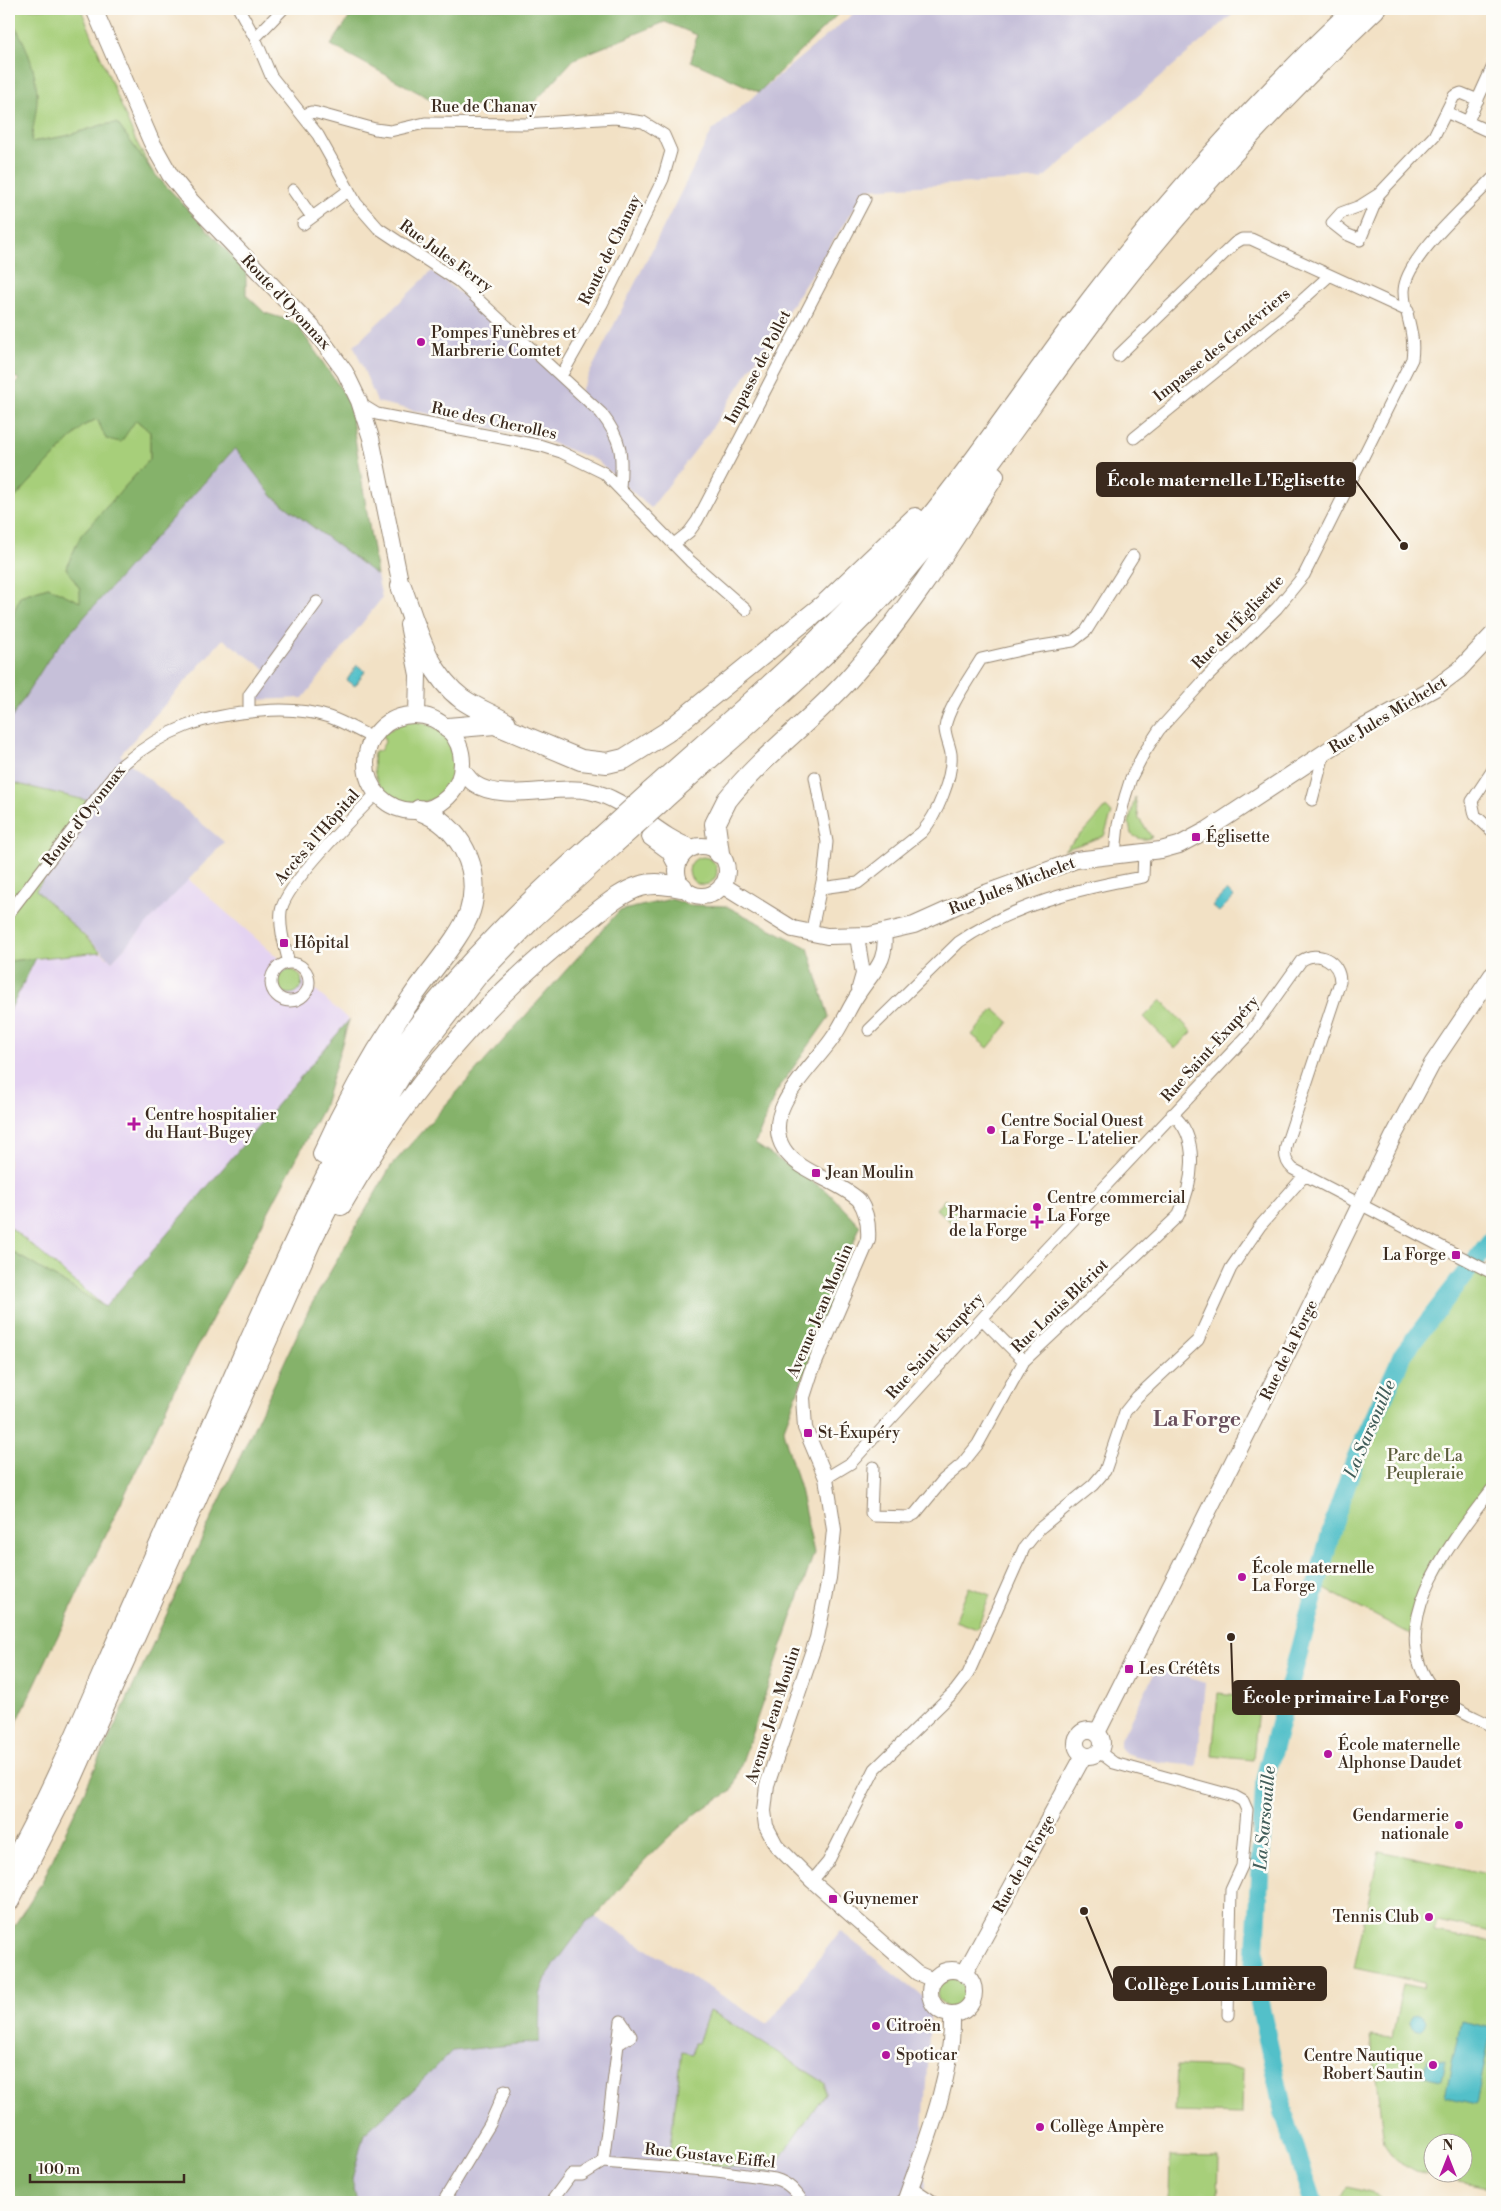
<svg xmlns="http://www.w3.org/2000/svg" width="1501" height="2211" viewBox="0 0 1501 2211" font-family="'Libre Bodoni',serif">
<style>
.built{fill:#e4d3f1}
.industrial{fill:#c6c0d9}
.green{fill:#a7cf7a;stroke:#717c4c;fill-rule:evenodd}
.forest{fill:#85b26a;stroke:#606e44}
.water{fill:#52c0c9;stroke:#467574}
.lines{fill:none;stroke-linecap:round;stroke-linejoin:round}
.river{stroke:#52c0c9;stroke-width:19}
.minor-casing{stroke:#968672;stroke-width:13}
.tertiary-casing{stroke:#968672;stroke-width:16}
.secondary-casing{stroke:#968672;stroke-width:18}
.motorway-casing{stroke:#968672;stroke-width:22}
.minor{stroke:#fff;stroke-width:11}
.tertiary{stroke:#fff;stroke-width:14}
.secondary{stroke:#fff;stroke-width:16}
.motorway{stroke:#fff;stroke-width:20}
.motorway-bridge-casing{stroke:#968672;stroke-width:22;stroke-linecap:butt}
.motorway-bridge{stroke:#fff;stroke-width:20}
.poi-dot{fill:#b5179e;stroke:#fdfcf7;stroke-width:2}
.labels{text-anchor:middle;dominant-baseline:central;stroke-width:5;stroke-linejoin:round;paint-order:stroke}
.street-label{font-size:16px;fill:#3b2a1e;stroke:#fdfcf7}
.poi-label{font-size:16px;fill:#3b2a1e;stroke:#fdfcf7;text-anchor:start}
.park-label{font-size:16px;fill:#5b5c3a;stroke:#fdfcf7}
.water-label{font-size:18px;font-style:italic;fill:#435e5a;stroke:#fdfcf7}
.district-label{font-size:21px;font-weight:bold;fill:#694f5d;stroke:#fdfcf7}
.leader{fill:none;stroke:#3b2a1e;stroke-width:2}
.callout-dot{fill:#3b2a1e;stroke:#fdfcf7;stroke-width:2}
.callout{fill:#3b2a1e;stroke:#3b2a1e;stroke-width:2}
.callout-label{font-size:18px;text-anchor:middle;font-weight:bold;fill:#fff}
</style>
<rect width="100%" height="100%" fill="#fdfcf7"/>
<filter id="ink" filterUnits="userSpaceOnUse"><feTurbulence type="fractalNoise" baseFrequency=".02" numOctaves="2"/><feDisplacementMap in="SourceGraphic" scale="10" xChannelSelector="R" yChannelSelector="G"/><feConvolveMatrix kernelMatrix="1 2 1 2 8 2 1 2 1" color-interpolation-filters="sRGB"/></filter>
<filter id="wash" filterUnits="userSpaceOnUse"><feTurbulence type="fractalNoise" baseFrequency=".0096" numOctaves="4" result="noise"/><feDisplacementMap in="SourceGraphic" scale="20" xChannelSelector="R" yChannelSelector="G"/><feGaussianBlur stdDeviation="1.12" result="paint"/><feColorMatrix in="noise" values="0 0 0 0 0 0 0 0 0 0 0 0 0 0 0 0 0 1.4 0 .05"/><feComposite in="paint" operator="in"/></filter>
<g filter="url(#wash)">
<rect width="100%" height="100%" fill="#f2e1c5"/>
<!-- built -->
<path class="built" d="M188,879L349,1020L105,1307L9,1226V1012L36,958L101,952L112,961Z"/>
<!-- industrial -->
<path class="industrial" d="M859,9H1239L1042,179L867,189L710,431L651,508L596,460L544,440L377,402L354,346L432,271L501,326L578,396L712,131Z
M235,448L273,497L377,575L382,598L303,698L255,700L272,674L223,639L120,755L224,842L112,961L36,891L94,802L9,782V722L53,652Z
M1157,1668L1205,1683L1197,1766L1159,1762L1125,1753L1120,1747V1741Z
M595,1917L768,2024L840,1931L931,2003L921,2162L927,2183L922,2202H357L352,2179L364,2134L414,2089L452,2051L539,2042L540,1995L547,1975L587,1920Z"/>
<!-- green -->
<path class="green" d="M9,9H81L135,139L152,171L117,123L102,125L66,136L31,142L37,92L18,30L9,19Z
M97,419L136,420L150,432V459L81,536L66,568L80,589L81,603L48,587L20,596L9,627V504L83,426Z
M413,721C431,724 446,730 452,747C477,810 365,831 374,752L380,751L385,742L383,734L400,724Z
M9,782L94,802L36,890L101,952L9,961Z
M1135,797L1139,819L1152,837C1145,841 1138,839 1131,834L1129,823Z
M1106,807L1112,813L1104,836L1064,850L1087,829Z
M689 871a14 14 0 1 1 28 0a14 14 0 1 1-28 0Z
M278 982a12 12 0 1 1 24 0a12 12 0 1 1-24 0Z
M1161,1000L1192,1032L1175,1049L1144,1017Z
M994,1009L1009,1022L988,1048L972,1035Z
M945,1199L960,1214L952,1223L936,1209Z
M9,1226L105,1307L9,1250Z
M1481,1268L1492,1273V1489L1429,1583L1414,1636L1317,1585L1333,1524L1355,1460L1403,1354L1435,1313Z
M969,1587L990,1595L977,1629L955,1621Z
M1218,1693L1259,1697L1253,1760L1212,1756Z
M1379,1851L1492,1875V1932L1437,1921L1434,1932L1492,1942V2114L1490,2121H1492V2188L1416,2172L1396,2161L1384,2144L1371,2036L1392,2038L1403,1984L1422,1988L1424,1983L1354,1968ZM1434,2144H1464V2174H1434Z
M937 1993a15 15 0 1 1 30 0a15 15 0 1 1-30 0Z
M709,2011L722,2017L825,2083V2093L771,2171L668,2162L682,2052L692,2054L694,2043H698Z
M1177,2066L1243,2068L1242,2114L1175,2112Z
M1170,2156L1219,2157L1218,2202H1169Z
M1348,2187L1378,2195L1387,2202H1338Z"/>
<!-- forest -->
<path class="forest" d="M355,9H843L759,92L691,61L697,35L665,22L574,59L531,106L445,107L331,45Z
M9,19C25,38 34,65 37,91C38,107 33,126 31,142L66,136L102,125L117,123L152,171L246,271V295L265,313L288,320L298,326L349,401L377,575L273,497L235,448L53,652L9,722V627L20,596L48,587L80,602V589L66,568L81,535L150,459V432L136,420L121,442L106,439L97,419L83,426L9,504V394L19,379L9,375Z
M671,899L690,905L726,906L808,948L829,1017L776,1092L755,1144L828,1192L860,1226L783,1431L800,1489L814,1553L732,1791C676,1820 637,1870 595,1917L587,1921L547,1975L540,1995L539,2042L452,2051L414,2089L364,2134L352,2179L357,2202H9V1934L42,1882L310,1307L391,1166L619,911Z
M36,958L9,1012V961Z
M349,1020L323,1108L171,1397L9,1739V1250L105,1307Z"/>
<!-- water -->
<path class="water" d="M357,665L365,671L355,686L347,680Z
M1227,890L1234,897L1219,912L1212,906Z
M1409 2022a8 8 0 1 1 16 0a8 8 0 1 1-16 0Z
M1461,2021L1492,2028L1476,2104L1445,2097Z
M1427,2058L1445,2062L1441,2080L1423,2076Z"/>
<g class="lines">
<!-- river -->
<path class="river" d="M1313,2202L1284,2114L1254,1978L1265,1778L1333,1524L1355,1460L1403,1354L1492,1239"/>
</g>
</g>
<g filter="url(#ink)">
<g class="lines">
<defs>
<path id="minor" d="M239,9L255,38L271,76L318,135L356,203L378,228L458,281L601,413C622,440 623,454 620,488
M255,38L283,9
M1446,112L1492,133
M303,116L311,112L317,113L375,129L390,131L425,123L525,124L615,118L643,122L664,135L671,151L663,179L602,304L561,376
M1468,121L1492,68
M293,190L312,217
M1379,194L1360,240L1346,234L1332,223L1341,213L1360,206L1379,194L1434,136L1454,96L1461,93L1478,100
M303,224L348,191
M1118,356L1235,243L1242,239H1251L1408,311
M359,403L377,414L542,446L561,452L604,473L690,561L746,610
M1134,438L1288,313L1329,276
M674,544L689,532L697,521L865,199
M249,712V695L317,602
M1492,771L1472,801L1475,815L1492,831
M1312,800L1324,754
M1115,854L1118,825L1125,797L1131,778L1144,753L1159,730L1207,677L1277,608L1304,575L1412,359C1416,331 1404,315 1404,291C1405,258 1469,204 1492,179
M821,888L858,883L922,832C937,815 953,777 951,754C950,746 945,736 945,728C947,709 971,676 981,659L1029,648L1073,641L1086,631L1133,556
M9,913L122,765C165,729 204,715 261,711C283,709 307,710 329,717C344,722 358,731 373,738
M811,934L824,872L827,842L815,777
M289,963C285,947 279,928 281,911C285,885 356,814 377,793
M271 982a19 19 0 1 1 38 0a19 19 0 1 1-38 0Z
M869,1030L959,942C1012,905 1080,888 1143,877L1144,851
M982,1319L1024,1361
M873,1467L871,1513L874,1516L909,1517L915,1514L943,1480L962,1464L978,1444L1024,1361L1178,1216C1192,1186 1202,1138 1172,1114
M826,1478L851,1463L1026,1270L1249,1034L1301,961C1318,949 1340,961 1340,982L1287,1142C1284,1152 1284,1161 1293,1169L1492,1273
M1492,1489C1453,1540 1381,1626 1434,1690C1448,1707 1473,1716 1492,1726
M1098,1751L1114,1763L1234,1796L1243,1801L1247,1810L1242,1866L1231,1890L1228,2015
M812,1881L828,1862L875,1769L955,1691L968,1674L1024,1548L1039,1529L1093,1485L1105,1471L1125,1412L1137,1397L1198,1340L1231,1268L1260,1226L1305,1175
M603,2162L717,2171L775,2179C789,2183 795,2191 803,2202
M910,2186L934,2202
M443,2202L490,2124L505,2090
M551,2202L571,2175H582L603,2162L621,2021L631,2036L617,2045"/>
<path id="tertiary" d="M884,932C888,962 874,970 859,993C849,1007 843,1024 832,1039C812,1068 760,1111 784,1149C798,1172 839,1181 859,1200C867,1212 869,1226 868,1240L811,1372L803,1397L805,1428L826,1478L832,1516L834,1530L829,1578L817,1638L767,1785L764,1811L766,1826L776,1845L812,1881L917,1973L933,1980
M857,936L863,974L859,988"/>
<path id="secondary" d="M94,9L151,141L170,175L191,201L312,327L345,372L359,401L371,438L403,596
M408,625L418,675L417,715
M366 763a48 48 0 1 1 96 0a48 48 0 1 1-96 0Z
M462,770C466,774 470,781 475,784C502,803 557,784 589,791C629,799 655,836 693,848
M650,837L669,851L677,866
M677 871a25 25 0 1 1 50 0a25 25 0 1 1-50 0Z
M722,885L793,929L827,936L870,935L914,925L983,894L1076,860L1161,850L1179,845L1207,830L1357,731L1435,688L1459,670L1492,635
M1076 1743a13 13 0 1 1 26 0a13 13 0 1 1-26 0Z
M1097,1733L1297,1334L1393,1137L1432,1064L1492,975
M930 1992a22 22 0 1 1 44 0a22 22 0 1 1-44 0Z
M964,1974L1084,1755
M905,2202C925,2145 954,2075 952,2015"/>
<path id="motorway" d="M401,586C416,626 426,672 462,699C476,709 492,714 506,723
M448,728L495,724L581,760L607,763L624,759L667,732L825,604L915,518
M650,792C737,714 827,639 903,550C971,471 1028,383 1091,300C1171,196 1259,99 1354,9
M662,801C744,727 831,656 904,572C977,486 1039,391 1107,302C1189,197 1279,100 1375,9
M719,853L715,824L727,800C763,755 810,722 848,680C904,618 949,546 994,476
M323,1154C347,1100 377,1048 411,999C426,976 463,935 470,911C483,869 459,824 419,810
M341,1205C403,1097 482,1001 581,925C600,911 618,893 641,886C655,882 669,885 682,887
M9,1871C50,1797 83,1719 117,1641C161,1543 204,1445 247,1347C294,1242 339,1136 406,1042C462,964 531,899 602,836
M9,1901L72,1778L311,1241L360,1143L404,1070L478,975L533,918L615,843"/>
</defs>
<!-- minor casing -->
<use href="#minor" class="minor-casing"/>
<!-- tertiary casing -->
<use href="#tertiary" class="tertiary-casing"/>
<!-- secondary casing -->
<use href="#secondary" class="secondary-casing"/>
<!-- motorway casing -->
<use href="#motorway" class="motorway-casing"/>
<!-- minor -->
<use href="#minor" class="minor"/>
<!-- tertiary -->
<use href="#tertiary" class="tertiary"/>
<!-- secondary -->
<use href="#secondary" class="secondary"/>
<!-- motorway -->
<use href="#motorway" class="motorway"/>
<defs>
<path id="motorway-bridge" d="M602,836L650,792
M615,843L662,801"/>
</defs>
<!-- motorway-bridge casing -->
<use href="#motorway-bridge" class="motorway-bridge-casing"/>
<!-- motorway-bridge -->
<use href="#motorway-bridge" class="motorway-bridge"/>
</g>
</g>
<!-- markers -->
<g class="poi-dot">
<circle cx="421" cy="342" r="5"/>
<rect x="1191" y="832" width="10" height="10" rx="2.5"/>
<rect x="279" y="938" width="10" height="10" rx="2.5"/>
<path d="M131.5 1116.5h5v5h5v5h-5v5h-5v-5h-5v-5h5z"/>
<circle cx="991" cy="1130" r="5"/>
<rect x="811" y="1168" width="10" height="10" rx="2.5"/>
<circle cx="1037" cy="1207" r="5"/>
<path d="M1034.5 1214.5h5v5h5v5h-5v5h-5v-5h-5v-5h5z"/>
<rect x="1451" y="1250" width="10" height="10" rx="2.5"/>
<rect x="803" y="1428" width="10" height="10" rx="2.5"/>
<circle cx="1242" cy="1577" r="5"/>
<rect x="1124" y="1664" width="10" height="10" rx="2.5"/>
<circle cx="1328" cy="1754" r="5"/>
<circle cx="1459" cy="1825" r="5"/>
<rect x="828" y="1894" width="10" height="10" rx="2.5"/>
<circle cx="1429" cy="1917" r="5"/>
<circle cx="876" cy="2026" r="5"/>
<circle cx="886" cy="2055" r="5"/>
<circle cx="1433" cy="2065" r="5"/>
<circle cx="1040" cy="2127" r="5"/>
</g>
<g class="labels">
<!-- street labels -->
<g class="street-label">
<text x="484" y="107">Rue de Chanay</text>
<text transform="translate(610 250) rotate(-64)">Route de Chanay</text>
<text transform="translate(446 256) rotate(36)">Rue Jules Ferry</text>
<text transform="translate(286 302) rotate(47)">Route d'Oyonnax</text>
<text transform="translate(1222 345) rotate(-39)">Impasse des Genévriers</text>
<text transform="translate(758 367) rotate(-63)">Impasse de Pollet</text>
<text transform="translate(494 421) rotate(12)">Rue des Cherolles</text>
<text transform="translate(1238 622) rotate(-46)">Rue de l'Églisette</text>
<text transform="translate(1388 715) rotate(-31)">Rue Jules Michelet</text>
<text transform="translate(84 816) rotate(-52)">Route d'Oyonnax</text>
<text transform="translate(317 837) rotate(-49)">Accès à l'Hôpital</text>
<text transform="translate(1012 886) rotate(-21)">Rue Jules Michelet</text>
<text transform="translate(1210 1049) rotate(-48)">Rue Saint-Exupéry</text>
<text transform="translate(1060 1306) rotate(-44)">Rue Louis Blériot</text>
<text transform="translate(820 1311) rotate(-67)">Avenue Jean Moulin</text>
<text transform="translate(935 1346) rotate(-48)">Rue Saint-Exupéry</text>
<text transform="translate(1289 1350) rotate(-64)">Rue de la Forge</text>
<text transform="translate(773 1715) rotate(-72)">Avenue Jean Moulin</text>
<text transform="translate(1024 1864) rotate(-61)">Rue de la Forge</text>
<text transform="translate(710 2156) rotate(6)">Rue Gustave Eiffel</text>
</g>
<!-- poi labels -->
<g class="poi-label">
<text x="431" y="333">Pompes Funèbres et<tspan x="431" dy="18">Marbrerie Comtet</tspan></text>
<text x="1206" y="837">Églisette</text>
<text x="294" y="943">Hôpital</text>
<text x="145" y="1115">Centre hospitalier<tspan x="145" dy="18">du Haut-Bugey</tspan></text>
<text x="1001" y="1121">Centre Social Ouest<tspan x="1001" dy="18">La Forge - L'atelier</tspan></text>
<text x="826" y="1173">Jean Moulin</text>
<text x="1047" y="1198">Centre commercial<tspan x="1047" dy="18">La Forge</tspan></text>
<text x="1027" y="1213" text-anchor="end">Pharmacie<tspan x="1027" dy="18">de la Forge</tspan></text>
<text x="1446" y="1255" text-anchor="end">La Forge</text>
<text x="818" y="1433">St-Éxupéry</text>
<text x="1252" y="1568">École maternelle<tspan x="1252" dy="18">La Forge</tspan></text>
<text x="1139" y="1669">Les Crétêts</text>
<text x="1338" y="1745">École maternelle<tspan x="1338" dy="18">Alphonse Daudet</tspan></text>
<text x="1449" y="1816" text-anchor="end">Gendarmerie<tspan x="1449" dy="18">nationale</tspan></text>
<text x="843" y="1899">Guynemer</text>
<text x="1419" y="1917" text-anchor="end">Tennis Club</text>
<text x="886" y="2026">Citroën</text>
<text x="896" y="2055">Spoticar</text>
<text x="1423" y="2056" text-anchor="end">Centre Nautique<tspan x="1423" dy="18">Robert Sautin</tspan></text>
<text x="1050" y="2127">Collège Ampère</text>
</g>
<!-- park labels -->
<g class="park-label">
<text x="1425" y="1456">Parc de La<tspan x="1425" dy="18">Peupleraie</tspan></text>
</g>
<!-- water labels -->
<g class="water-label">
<text transform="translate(1370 1429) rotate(-67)">La Sarsouille</text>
<text transform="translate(1265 1818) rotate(-85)">La Sarsouille</text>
</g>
<!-- district labels -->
<g class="district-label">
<text x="1197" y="1420">La Forge</text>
</g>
</g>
<!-- callouts -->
<path class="leader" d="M1404 546L1355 480M1231 1637L1233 1697M1084 1911L1114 1984"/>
<g class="callout-dot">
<circle cx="1404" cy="546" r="5"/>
<circle cx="1231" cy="1637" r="5"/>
<circle cx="1084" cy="1911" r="5"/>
</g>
<g class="callout">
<rect x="1097" y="463" width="258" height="33" rx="5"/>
<rect x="1233" y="1681" width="226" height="33" rx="5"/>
<rect x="1114" y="1967" width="212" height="33" rx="5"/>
</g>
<g class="callout-label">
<text x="1226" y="486">École maternelle L'Eglisette</text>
<text x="1346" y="1703">École primaire La Forge</text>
<text x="1220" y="1990">Collège Louis Lumière</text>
</g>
<!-- margin -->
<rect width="1501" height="2211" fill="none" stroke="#fdfcf7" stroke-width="30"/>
<!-- north arrow -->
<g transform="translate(1448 2158)"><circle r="24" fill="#fdfcf7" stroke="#afa8a0"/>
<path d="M0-4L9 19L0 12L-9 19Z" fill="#b5179e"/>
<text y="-8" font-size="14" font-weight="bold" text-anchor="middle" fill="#3b2a1e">N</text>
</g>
<!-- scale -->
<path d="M30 2174v8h154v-8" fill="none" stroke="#3b2a1e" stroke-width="2.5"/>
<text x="38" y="2174" font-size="15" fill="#3b2a1e" stroke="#fdfcf7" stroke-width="4" paint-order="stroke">100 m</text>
</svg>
